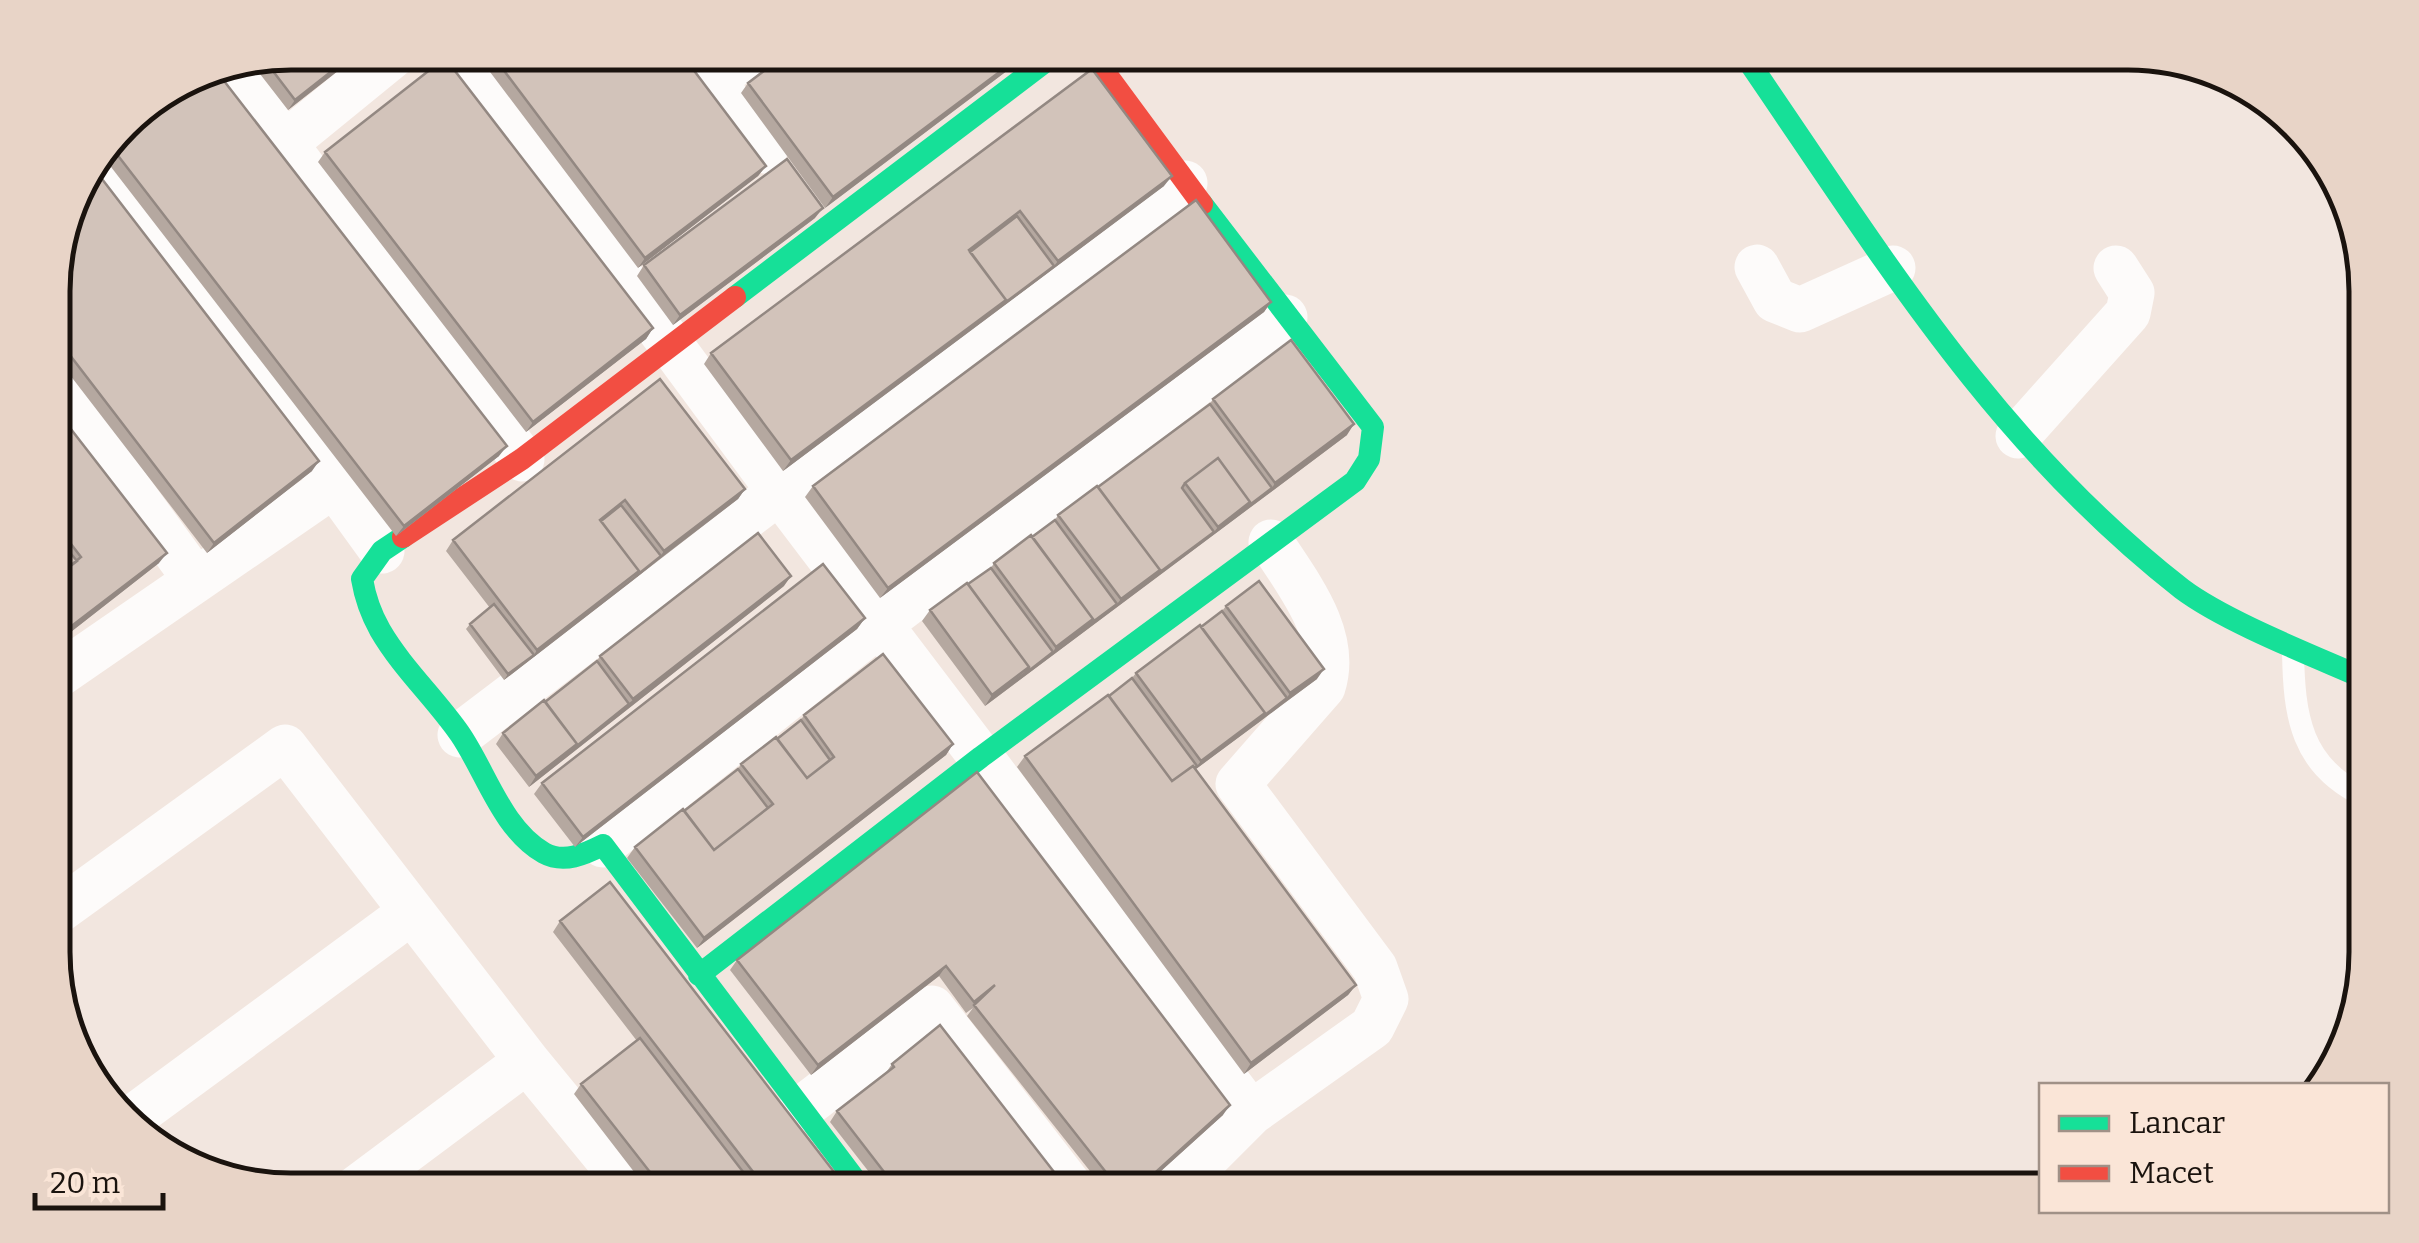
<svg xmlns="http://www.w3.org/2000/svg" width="2419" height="1243" viewBox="0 0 2419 1243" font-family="Bitter,serif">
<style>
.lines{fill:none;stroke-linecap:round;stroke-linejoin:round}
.lane{stroke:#fdfbfa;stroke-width:22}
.street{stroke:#fdfbfa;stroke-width:45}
.fast{stroke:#16e098;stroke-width:22}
.jam{stroke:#f24e42;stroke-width:22}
.wall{fill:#b5a8a0}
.shaded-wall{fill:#938882}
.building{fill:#d2c3ba;stroke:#938882;stroke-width:2.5}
.rim{fill:none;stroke:#1a130e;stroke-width:5}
</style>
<rect width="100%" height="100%" fill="#f2e6df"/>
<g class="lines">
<!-- lane -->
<path class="lane" d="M2293,651C2294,715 2300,767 2366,797"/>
<!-- street -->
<path class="street" d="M455,52L781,494L1251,1113
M692,52L765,151
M226,65L522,459
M713,81L750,52
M283,145L397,52
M98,159L382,551
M1757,267L1775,300L1800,310L1893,268
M53,384L195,579
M2018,436L2128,313L2132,293L2116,268
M54,678L334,485
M460,735L1185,183
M603,845L880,624L1285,317
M54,914L285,747L527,1061
M801,1109L932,1008L1073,1190
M129,1120L410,913
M354,1190L527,1061L633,1190
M1174,1190L1251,1113L1372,1027L1386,999L1375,968L1238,784L1323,687C1340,635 1298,584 1271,542"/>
<!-- fast -->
<path class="fast" d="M1742,52C1877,248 1991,440 2182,589C2226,622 2314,656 2366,679
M735,297L1058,52
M403,537L382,551L362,579C365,597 371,614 380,630C402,668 435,698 460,734C486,772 502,829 544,853C564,864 585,854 603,845L863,1190
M699,975L981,757L1355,481L1369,459L1373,427L1202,204"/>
<!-- jam -->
<path class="jam" d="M1090,52L1202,204
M403,537L522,459L735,297"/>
</g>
<!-- wall -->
<path class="wall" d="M291,52H362L288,110L250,61Z
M475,52H680L766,166L758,176L638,268Z
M1032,52L825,208L741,93L748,83Z
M1092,69L1164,186L783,471L704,364L711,353Z
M133,112L499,456L396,536L101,154Z
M325,152L653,328L646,339L526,432L318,162Z
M815,218L673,325L637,276L644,265Z
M53,274L312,471L207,553L53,353Z
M1271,302L1264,312L880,598L805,497L813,486Z
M660,379L745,489L738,499L504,680L466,629L470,624L490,608L446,551L453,540Z
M1213,399L1347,435L985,706L922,621L930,610L991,568L994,563L1055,520L1058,515L1098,487L1210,404Z
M53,406L159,563L58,642L54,636Z
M784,586L529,787L496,744L503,733L597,661L600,656Z
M1226,606L1317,679L1196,769L1356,985L1348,995L1244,1074L1017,767L1025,756L1109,696L1132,678L1136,673L1222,611Z
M865,618L857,629L575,847L534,794L542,783Z
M804,715L953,744L946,755L697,948L627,858L635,847L738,769L741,764L801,720Z
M977,772L1223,1115L1140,1190H1105L967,1016L973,1008L966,1013L939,976L811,1075L730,970L737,960Z
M560,921L848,1190H648L574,1094L581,1084L637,1041L553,932Z
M892,1064L1068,1190H883L830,1122L837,1111L885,1074Z"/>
<!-- shaded-wall -->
<path class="shaded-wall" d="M356,52H362L288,110L295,100Z
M1026,52H1032L825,208L833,197Z
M766,166L758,176L638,268L645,258Z
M1172,176L1164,186L783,471L791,460L1006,300L1054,266L1058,261Z
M823,208L815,218L673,325L680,315Z
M1271,302L1264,312L880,598L888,588Z
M653,328L646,339L526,432L533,422Z
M1354,424L1347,435L985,706L992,695L1053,652L1056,647L1093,619L1117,604L1121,599L1214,532L1218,527L1250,502L1272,488L1275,483Z
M507,446L499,456L396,536L404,526Z
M319,461L312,471L207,553L214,543Z
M745,489L738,499L657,561L664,551Z
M167,553L159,563L58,642L65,631Z
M661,556L657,561L632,581L504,680L508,674L534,655L537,650Z
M791,576L784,586L529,787L536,776Z
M865,618L857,629L575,847L583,837Z
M1324,669L1317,679L1283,704L1290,693Z
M1287,698L1283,704L1258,723L1261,718Z
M1265,713L1258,723L1165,792L1197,766L1201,761Z
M953,744L946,755L697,948L704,938Z
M946,966L939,976L811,1075L818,1065Z
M1356,985L1348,995L1244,1074L1251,1063Z
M1230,1105L1223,1115L1140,1190H1136Z"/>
<!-- building -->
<path class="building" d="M291,52H356L295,100L263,58Z
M490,52H680L766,166L645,258Z
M789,52H1026L833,197L748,83Z
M445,58L653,328L533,422L325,152Z
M214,68L507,446L404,526L109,144L133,112L200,70Z
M1092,69L1172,176L1058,261L1020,211L969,250L1006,300L791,460L711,353Z
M787,159L823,208L680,315L644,265Z
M92,166L319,461L214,543L53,333V274L77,186Z
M1196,200L1271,302L888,588L813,486Z
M1017,216L1054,266L1002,305L1006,300L970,252Z
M1291,340L1354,424L1275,483L1213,399Z
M660,379L745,489L664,551L625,500L600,520L639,571L537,650L453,540Z
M1210,404L1272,488L1247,507L1250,502L1218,458L1185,483L1182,488L1214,532L1156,575L1160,570L1098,487Z
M53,406L167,553L65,631L54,616V579L81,557L61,531L54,537Z
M1218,458L1250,502L1218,527L1185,483Z
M1097,486L1160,570L1121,599L1058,515Z
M621,505L661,556L636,576L639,571L601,521Z
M1055,520L1117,604L1090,624L1093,619L1032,537Z
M758,533L791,576L633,699L600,656Z
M1031,535L1093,619L1056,647L994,563Z
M57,537L77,561L54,579V539Z
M823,564L865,618L583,837L542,783Z
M991,568L1053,652L1026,673L1029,667L968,584Z
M1259,581L1324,669L1290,693L1226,606Z
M967,583L1029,667L992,695L930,610Z
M494,604L534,655L508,674L470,624Z
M1222,611L1287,698L1261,718L1265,713L1201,627Z
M1200,625L1265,713L1201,761L1136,673Z
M883,654L953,744L704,938L635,847L683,809L714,850L773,804L741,764L776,737L807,778L834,757L804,715Z
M597,661L629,704L573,749L577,744L545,702Z
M1132,678L1197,766L1195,768L1193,766L1172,781L1109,696Z
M1108,695L1172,781L1193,766L1356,985L1251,1063L1025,756Z
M544,700L577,744L536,776L503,733Z
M801,720L830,760L807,778L777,739Z
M738,769L768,808L714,850L684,811Z
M977,772L1230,1105L1136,1190H1120L974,1005L995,985L974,1002L946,966L818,1065L737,960Z
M610,882L848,1190H767L560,921Z
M940,1025L1068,1190H898L837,1111L894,1067L892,1064Z
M640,1038L757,1190H664L581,1084Z"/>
<!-- crop -->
<path d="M0 0H2419V1243H0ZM291 70H2128A221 221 0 0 1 2349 291V952A221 221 0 0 1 2128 1173H291A221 221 0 0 1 70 952V291A221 221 0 0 1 291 70Z" fill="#e8d4c7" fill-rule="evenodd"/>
<path class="rim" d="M291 70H2128A221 221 0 0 1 2349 291V952A221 221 0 0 1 2128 1173H291A221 221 0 0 1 70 952V291A221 221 0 0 1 291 70Z"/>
<!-- legend -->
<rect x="2039" y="1083" width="350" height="130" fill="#fae5d7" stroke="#a09187" stroke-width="2.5"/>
<rect x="2059" y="1116" width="50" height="15" fill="#16e098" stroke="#a09187" stroke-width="2.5"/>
<text x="2129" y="1133" font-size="30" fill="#1a130e">Lancar</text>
<rect x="2059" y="1166" width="50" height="15" fill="#f24e42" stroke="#a09187" stroke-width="2.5"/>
<text x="2129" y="1183" font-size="30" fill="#1a130e">Macet</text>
<!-- scale -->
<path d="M35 1193v15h128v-15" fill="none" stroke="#1a130e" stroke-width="5"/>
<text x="50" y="1193" font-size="30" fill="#1a130e" stroke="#fae5d7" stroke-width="8" paint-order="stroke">20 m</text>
</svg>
